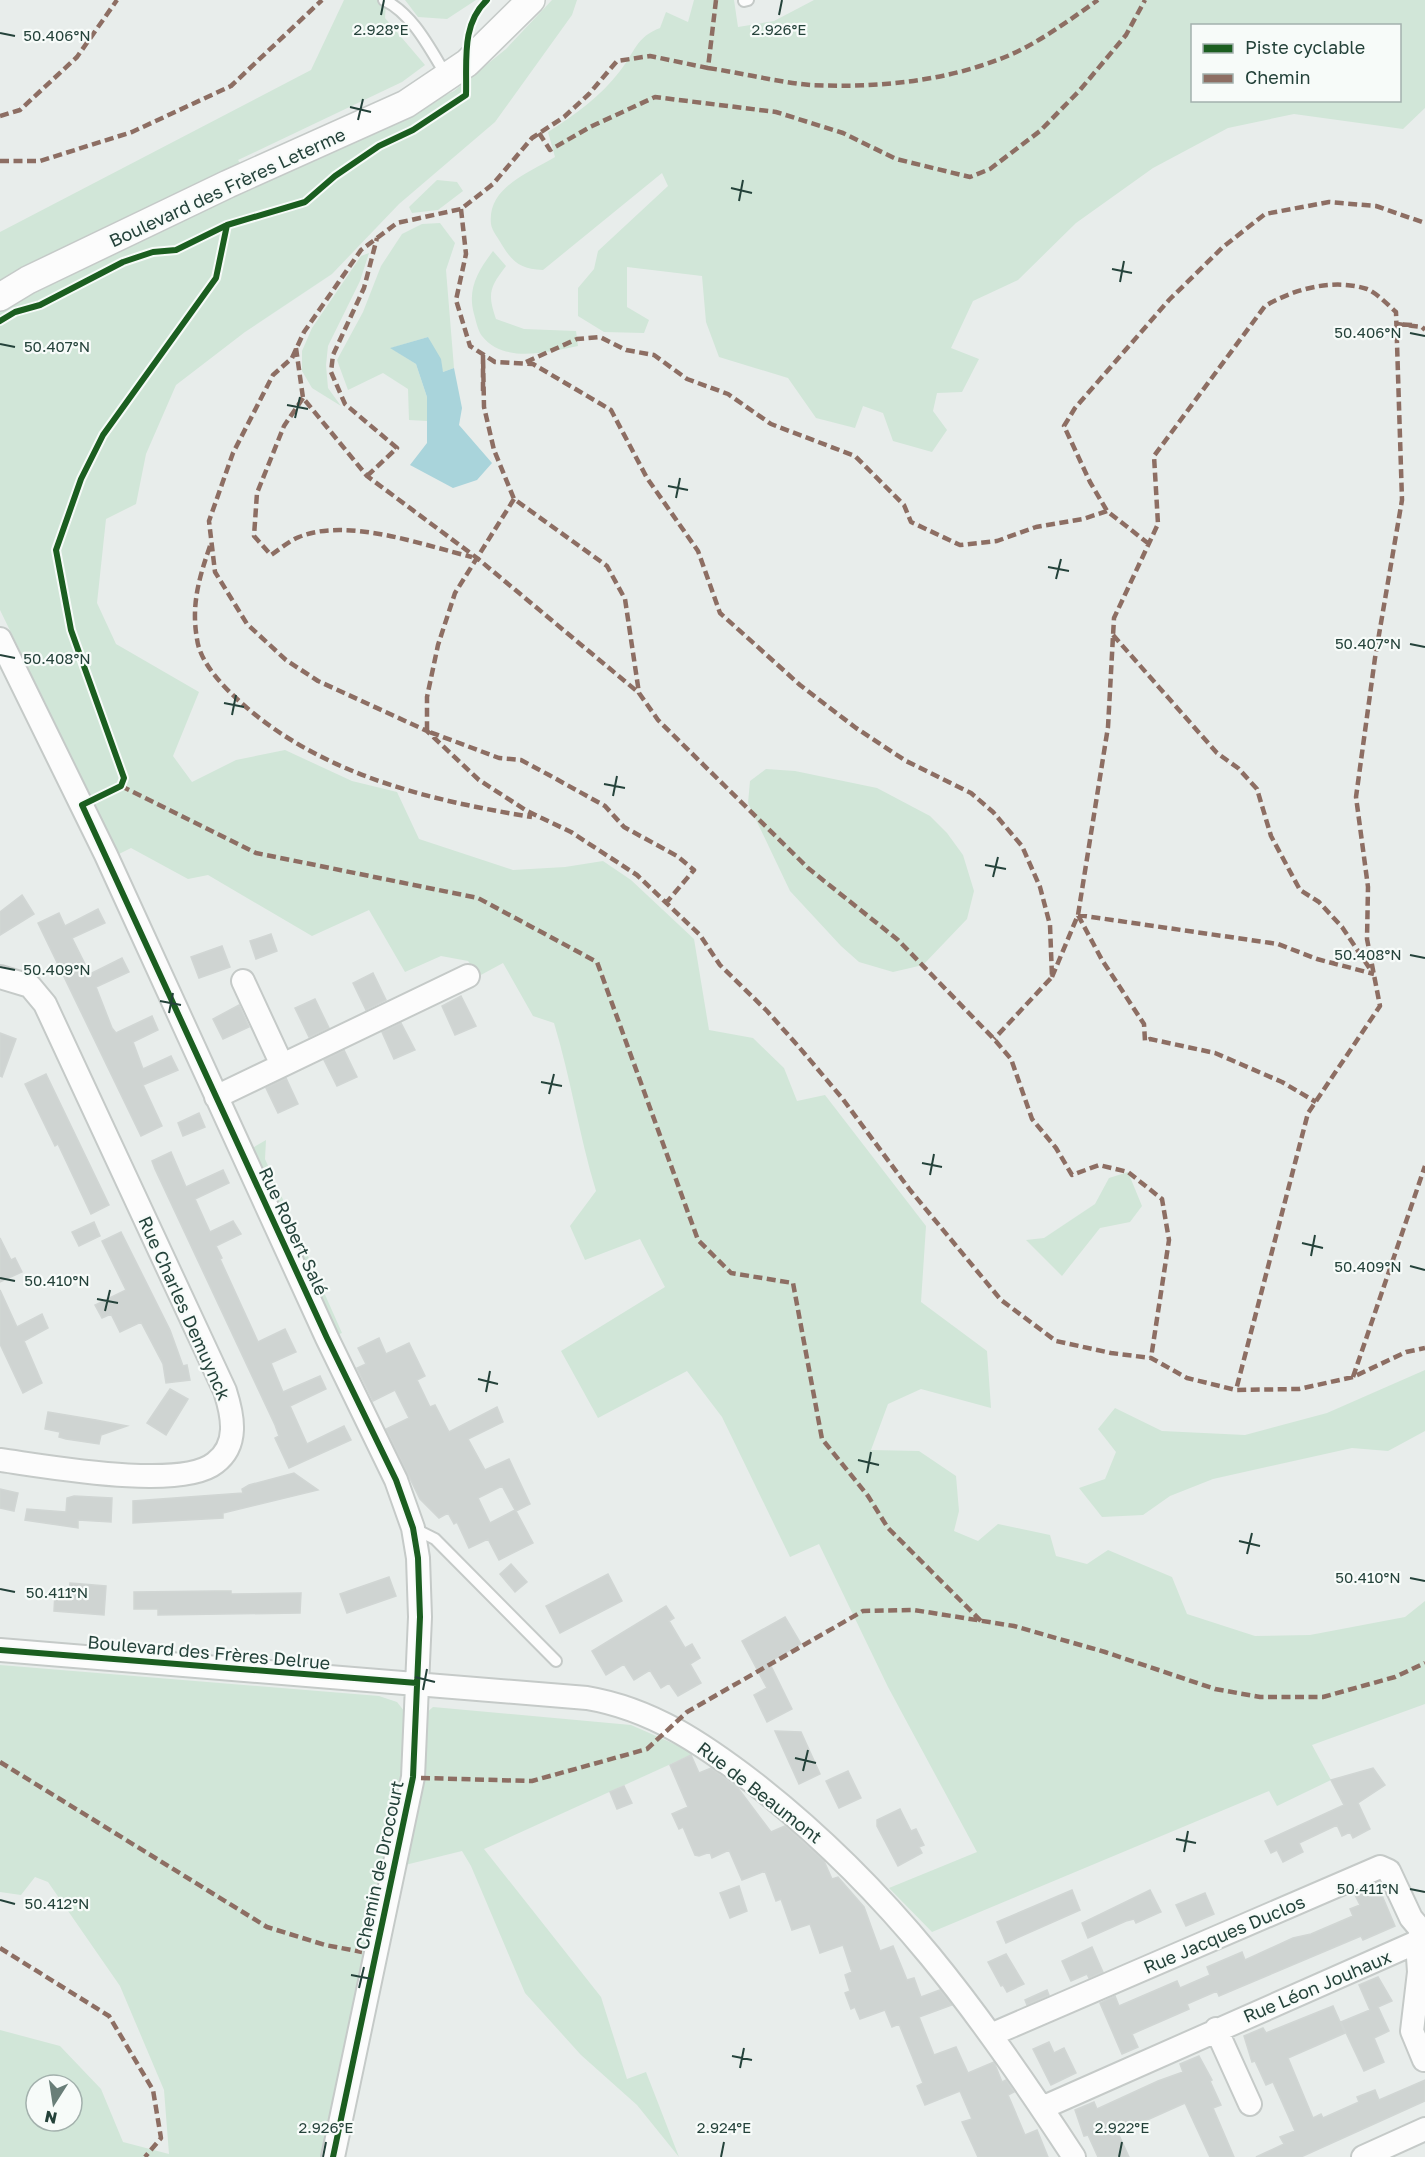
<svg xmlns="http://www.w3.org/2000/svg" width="1425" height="2157" viewBox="0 0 1425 2157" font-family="'Golos Text',sans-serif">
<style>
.green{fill:#d1e6d8;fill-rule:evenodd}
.water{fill:#a9d4db}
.building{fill:#cfd4d2;stroke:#d1d6d4;stroke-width:1.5;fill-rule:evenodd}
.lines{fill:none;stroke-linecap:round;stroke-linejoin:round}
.service-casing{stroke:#c5cac8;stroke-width:14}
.minor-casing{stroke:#c5cac8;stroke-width:26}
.tertiary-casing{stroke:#c5cac8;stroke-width:30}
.service{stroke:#fcfcfc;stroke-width:10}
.minor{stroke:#fcfcfc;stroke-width:22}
.tertiary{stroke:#fcfcfc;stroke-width:27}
.quiet{stroke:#8d6e63;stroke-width:4.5;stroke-dasharray:9 4.5;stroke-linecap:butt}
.cycleway-casing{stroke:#f7fbf9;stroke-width:10}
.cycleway{stroke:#1b5e20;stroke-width:6}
.ticks{fill:none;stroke:#24423a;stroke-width:2}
.labels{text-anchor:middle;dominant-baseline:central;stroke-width:4.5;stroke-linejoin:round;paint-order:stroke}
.street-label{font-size:18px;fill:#24423a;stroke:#f7fbf9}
.ticks-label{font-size:15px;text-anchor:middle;fill:#24423a;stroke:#f7fbf9;stroke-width:4.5;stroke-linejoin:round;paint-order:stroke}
</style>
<rect width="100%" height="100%" fill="#e8edeb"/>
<!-- green -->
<path class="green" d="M344,0H386L385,18L425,65L402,82L238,160L253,183L454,91L506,49L552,0H577L572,15L495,122L399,204L332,274L245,332L176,385L146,454L136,504L106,519L97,603L116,644L199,692L173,756L192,782L236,760L285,750L352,781L397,792L419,839L513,870L565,867L603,861L631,880L694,939L709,1030L753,1038L784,1068L797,1101L825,1095L926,1226L921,1302L987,1351L991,1408L921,1389L888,1404L871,1450L919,1451L956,1476L959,1511L954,1531L978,1541L998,1524L1050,1535L1056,1556L1087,1564L1108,1550L1172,1577L1187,1614L1255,1636L1310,1635L1405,1617L1425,1601V1704L1312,1745L1331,1780L1277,1806L1269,1791L932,1932L889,1888L977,1852L888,1687L819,1544L790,1557L722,1417L687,1371L598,1418L561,1351L665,1287L640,1239L585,1260L570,1226L596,1191C579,1135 571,1079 554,1023L533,1016L503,963L479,976L468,961L441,956L405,972L369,910L312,936L208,875L188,879L131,848L119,854L0,610V232L311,70Z
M405,0H476L447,19L418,17Z
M694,0H734L738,27L774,21L814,0H1425V108L1403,129L1294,114L1228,128L1153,168L1076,223L1018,280L973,301L951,348L979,359L962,392L937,393L933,411L947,430L932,452L893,441L883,413L863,406L855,428L816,418L788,378L719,357L706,322L702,276L627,267V307L649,320L644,333L604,332L578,316V288L594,269L598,251L668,186L662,173L543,270C521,269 513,263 502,245C499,239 492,231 491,224C487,187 529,173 555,157L548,132C575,115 601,96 620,71C635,52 636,37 660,28L666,12L688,22ZM1192,26H1400V100H1192Z
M437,180L457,182L463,191L438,210L412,213L409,207Z
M440,223L455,243L446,270L454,368L443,372L428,337L391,348L416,364L427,397V421L409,420L408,389L383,373L348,390L337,360L363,312L381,266L402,234L422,224Z
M493,251L506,266C490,287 487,293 496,319L524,329L576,331L578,346C548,352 504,364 482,336C478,331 476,321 474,314C467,289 478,271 493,251Z
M369,253L360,281L328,346L326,365L328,388L341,406L312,388L302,371V351L312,328L361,256Z
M766,769L795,771L877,788L930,816L947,833L963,855L974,891L967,919L923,965L893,972L859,962L841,946L790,891L748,803L750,781Z
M266,1140L265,1159L342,1333L334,1336L249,1150Z
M1128,1172L1142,1206L1130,1222L1100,1228L1062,1276L1026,1240L1044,1238L1095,1204L1109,1178Z
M1425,1370V1431L1388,1451L1352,1448L1213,1479L1170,1496L1143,1515L1102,1517L1079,1488L1105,1479L1116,1452L1098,1429L1115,1408L1162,1431L1245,1435L1327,1413Z
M0,1665L379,1696L397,1702L405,1712V1776L326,2157H0V2030L60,2046L101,2089L123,2142L169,2154L164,2090L120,1986L48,1882L35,1877L21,1895L0,1892ZM36,2085H72V2121H36Z
M433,1707L631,1725L695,1753L484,1849L601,1997L627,2079L646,2072L679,2157L637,2105L581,2055L525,1993L471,1866L462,1851L405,1865L425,1714Z"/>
<!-- water -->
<path class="water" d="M428,337L441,359L443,372L454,368L462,408L459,425L492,463L477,480L453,488L410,465L427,443V397L416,364L390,348Z"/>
<!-- building -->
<path class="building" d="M22,895L34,914L0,935V912Z
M98,909L105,923L72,938L90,974L122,958L129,972L96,987L112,1028L116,1033L152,1016L158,1030L133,1042L143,1069L171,1056L178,1070L143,1085L162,1126L141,1136L38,923L59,913L65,926Z
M271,934L277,951L256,959L250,941Z
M222,946L230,967L199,978L191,957Z
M373,973L386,1000L366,1010L353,983Z
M461,996L476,1026L455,1035L442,1006Z
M315,999L329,1028L309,1037L295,1008Z
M239,1005L249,1027L223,1039L213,1019Z
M401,1023L415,1050L394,1059L382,1032Z
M0,1033L16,1039L2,1077L0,1076Z
M344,1050L357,1077L337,1086L324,1060Z
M46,1074L109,1205L91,1214L58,1144L55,1146L25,1084Z
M286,1078L298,1104L278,1113L266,1088Z
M199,1113L205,1127L183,1136L178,1123Z
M171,1152L186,1187L223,1170L229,1183L195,1199L210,1232L233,1221L241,1234L216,1246L222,1258L220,1259L258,1342L285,1329L296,1352L271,1363L283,1392L320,1376L326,1389L290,1406L307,1444L344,1426L351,1440L289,1468L275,1438L279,1436L275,1425L155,1169L152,1161Z
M94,1222L100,1236L79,1246L72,1232Z
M121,1232L170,1330L183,1366L187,1365L190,1380L166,1383L163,1364L141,1322L120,1332L111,1314L102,1318L95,1305L126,1290L102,1241Z
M0,1238L11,1260L15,1258L22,1272L0,1282Z
M0,1290L17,1327L42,1314L48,1328L24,1341L42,1383L23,1393L0,1344Z
M379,1338L386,1354L409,1343L425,1376L417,1380L430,1407L435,1405L449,1432L497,1407L503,1422L468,1439L485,1470L509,1459L530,1504L516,1511L533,1543L499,1560L488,1539L469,1548L457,1522L454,1524L448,1513L439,1518L420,1499L386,1429L409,1418L395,1390L373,1401L357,1368L366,1364L358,1348ZM502,1486L515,1510L490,1523L478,1498Z
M170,1389L188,1399L166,1435L147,1423Z
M48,1412L96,1420L127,1426L101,1435L99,1444L66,1439L59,1437L60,1432L45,1429Z
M294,1473L318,1490L223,1513V1518L133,1523V1501L243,1493L242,1489L249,1485Z
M0,1489L18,1493L14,1511L0,1508Z
M74,1496L112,1498L111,1522L78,1520V1528L25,1520L27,1509L66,1512L67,1498Z
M511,1564L527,1582L515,1592L500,1574Z
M608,1574L622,1601L560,1633L546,1606Z
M389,1577L396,1596L347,1613L340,1594Z
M70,1583L106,1586L104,1615L54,1611L55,1592L69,1591Z
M216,1591H231V1594L301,1593L300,1613L158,1615V1609H134V1592Z
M666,1606L674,1618L669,1621L685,1648L692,1644L700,1658L690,1664L701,1683L678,1696L669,1683L661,1688L650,1670L634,1680L624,1664L606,1675L592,1651Z
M785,1617L801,1644L769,1662L792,1709L767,1722L754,1695L767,1688L742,1641Z
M775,1731L801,1732L820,1774L799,1784Z
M691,1755L699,1773L711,1768L738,1788L771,1832L785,1826L824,1861L832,1879L838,1877L864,1907L880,1951L893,1946L907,1980L914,1978L921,1997L940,1990L952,2005L919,2017L934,2055L956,2047L968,2073L994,2062L1002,2082L1006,2080L1014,2092L1008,2095L1025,2135L1037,2130L1048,2157H978L962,2122L972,2119L960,2091L925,2105L917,2086L923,2083L899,2024L892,2027L885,2010L860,2019L855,2007L851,2009L845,1993L850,1991L845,1975L852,1972L843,1945L820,1953L810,1924L792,1930L781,1899L776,1901L765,1871L742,1880L729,1850L712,1858L710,1852L699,1856L695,1855L683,1827L679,1829L672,1814L688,1807L670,1765Z
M1373,1768L1385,1785L1358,1803L1370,1829L1353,1838L1350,1832L1342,1836L1337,1825L1299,1843L1303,1852L1283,1862L1277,1850L1271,1853L1265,1841L1344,1805L1331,1780Z
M848,1771L861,1798L839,1808L826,1781Z
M624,1786L632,1803L617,1809L610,1792Z
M900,1809L911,1831L916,1829L924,1845L919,1847L922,1853L898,1866L877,1826V1820Z
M1379,1882L1384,1891L1381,1893L1395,1926L1363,1940L1361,1936L1219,1996L1217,1991L1187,2004L1189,2009L1132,2034L1138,2047L1122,2054L1100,2003L1115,1996L1119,2006L1177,1981L1180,1988L1210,1975L1207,1967L1242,1952L1245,1960L1293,1938L1311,1934L1353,1916L1350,1909L1360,1905L1354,1893Z
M739,1886L747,1911L730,1918L720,1893Z
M1072,1890L1080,1910L1006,1943L997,1922Z
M1150,1890L1161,1912L1136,1923L1134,1919L1126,1921L1088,1938L1082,1923Z
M1205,1893L1214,1914L1186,1926L1176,1905Z
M1092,1947L1103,1972L1089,1978L1087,1974L1071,1981L1062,1961Z
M1006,1954L1024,1984L1007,1992L1003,1985L1001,1986L988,1962Z
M1378,1977L1392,2001L1378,2007L1389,2031L1374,2038L1384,2062L1364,2071L1341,2022L1370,2010L1359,1985Z
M1047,1990L1049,1995L1027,2005L1025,2000Z
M1333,2006L1345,2033L1288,2058L1313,2118L1321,2114L1323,2118L1359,2102L1357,2097L1375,2090L1379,2100L1425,2080V2101L1301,2157H1256L1284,2144L1280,2137L1295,2131L1273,2082L1266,2085L1255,2061L1252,2062L1244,2036L1263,2028L1266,2033Z
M1049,2042L1054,2053L1064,2048L1076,2073L1051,2085L1033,2049Z
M1199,2056L1212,2080L1210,2081L1221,2105L1213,2108L1234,2157H1210L1185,2103L1118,2133L1129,2157H1098L1088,2135L1084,2136L1075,2110L1094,2102L1097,2109L1158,2081L1183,2072L1180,2064Z"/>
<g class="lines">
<defs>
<path id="service" d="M384,0C413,14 430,49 446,75
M744,1L748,0
M413,1528L435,1539L556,1661"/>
<path id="minor" d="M0,639L106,855L327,1338L396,1480L413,1528L418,1558L420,1617L413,1777L333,2157
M0,977L30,986L45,1004L225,1391C233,1416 239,1445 215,1463C180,1491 45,1466 0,1460
M243,981L282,1065
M216,1097L468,976
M0,1650L587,1698C652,1709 703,1744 754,1783C891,1890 980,2013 1074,2157
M1417,1942L1419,1972L1412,2031L1424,2060
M1216,2029L1250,2104
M993,2034L1380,1867L1389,1871L1411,1918L1422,1931L1425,1929
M1042,2108L1417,1942L1422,1931
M1363,2157L1425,2129"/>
<path id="tertiary" d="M0,297L28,280L228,184L406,104L467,63L531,0"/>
</defs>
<!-- service casing -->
<use href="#service" class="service-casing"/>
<!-- minor casing -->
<use href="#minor" class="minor-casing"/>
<!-- tertiary casing -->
<use href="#tertiary" class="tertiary-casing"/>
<!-- service -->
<use href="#service" class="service"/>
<!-- minor -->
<use href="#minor" class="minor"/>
<!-- tertiary -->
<use href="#tertiary" class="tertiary"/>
<!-- quiet -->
<path class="quiet" d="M716,0L708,68L650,56L617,61L589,94L564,117L532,138L493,184L461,209L397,223L361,250L304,332L292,358L273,375L233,453L209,521L215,572L247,624L286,660L318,681L427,731L479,780L527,811L571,832L637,875L700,935L720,965L767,1011L799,1047L842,1098L910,1190L1001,1300L1056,1341L1111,1353L1151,1358L1187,1378L1236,1390L1299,1389L1353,1377L1406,1352L1425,1348
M708,68C742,73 777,82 811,85C874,88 941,82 1000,59C1035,46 1068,21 1098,0
M0,116L20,110L77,57L117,0
M539,133L550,150L590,127L655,97L776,112L843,133L896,159L970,177L990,169L1040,131L1080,90L1126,35L1145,0
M0,161H40L132,132L231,86L322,0
M461,209L466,254L456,300L470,346L495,362L533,364L611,410L647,478L698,551L720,613L800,685L856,728L906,761L971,793L993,812L1022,846L1040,887L1050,925L1052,977L994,1039
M1412,325L1397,324L1422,327L1425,330
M296,348L303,398L367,476L477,558L639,693
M526,362L577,339L600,337L626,350L654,355L687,379L728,394L771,424L855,456L904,505L911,522L960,545L997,541L1036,527L1083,519L1107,511
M483,391V355L484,407L494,450L514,499L607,566L625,599L639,693L658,720L808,868L898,940L994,1039L1011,1059L1032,1119L1056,1148L1072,1175L1099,1165L1128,1172L1162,1199L1169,1240L1151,1358
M303,398L284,426L257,493L254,536L271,555C280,549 289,541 299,537C347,517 423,545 472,557
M367,476L397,448L345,404L331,372L333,355L364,288L377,238
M514,499L455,593L438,645L427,697V731L499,758L521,760L549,775L605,806L624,827L677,856L694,870L666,903
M1149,544L1107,511L1090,482L1064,426L1075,408L1169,300L1223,247L1265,214L1329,202L1376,206L1425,223
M210,546C199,578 191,605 197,639C200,662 221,684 237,699C318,774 427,800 532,817
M1113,635L1217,753L1238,768L1257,789L1271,836L1300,890L1319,902L1342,927L1370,969
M121,786L256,853L478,898L597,962L698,1240L731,1273L793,1283L822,1439L868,1496L888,1528L981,1621
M1078,915L1102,960L1144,1024L1145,1041L1150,1039L1215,1053L1282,1082L1316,1102
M1078,915L1278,944L1317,959L1374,974
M1052,977L1078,915L1108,727L1114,618L1158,524L1154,456L1265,306C1294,289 1333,278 1367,289C1377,293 1388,305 1396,312L1402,500L1375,658L1356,797L1368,887L1367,939L1380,1006L1308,1113L1236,1390
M1353,1377L1425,1166
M0,1762L267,1927L325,1945L362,1952
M421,1778L532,1781L647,1749L687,1712L863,1611L914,1610L1014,1626L1105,1652L1215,1689L1260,1697H1323L1395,1677L1425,1663
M0,1948L109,2016L153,2090L161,2138L145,2157"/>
<defs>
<path id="cycleway" d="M227,225L216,278L103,435L81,479L56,550L71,630L124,778L121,786L82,805L327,1338L396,1480L413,1528L418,1558L420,1617L413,1777L333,2157
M0,321L15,312L40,305L123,262L153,252L176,250L227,225L305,202L335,176L379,146L413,130L466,95C467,61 461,24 487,0
M0,1650L417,1683"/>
</defs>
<!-- cycleway casing -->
<use href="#cycleway" class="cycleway-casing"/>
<!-- cycleway -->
<use href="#cycleway" class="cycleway"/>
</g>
<!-- ticks -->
<path class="ticks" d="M381,15L384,0M779,15L782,0M0,33L15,36M350,107L371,112M358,120L363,99M731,188L752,193M739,201L743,180M1112,269L1132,273M1120,282L1124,261M1410,333L1425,336M0,344L15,347M287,405L308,409M295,418L300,397M668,486L688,490M676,498L680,478M1048,567L1069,571M1056,579L1061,559M1410,644L1425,647M0,655L15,658M224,703L244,707M232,715L236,695M604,784L625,788M613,796L617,776M985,865L1006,869M993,877L998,857M1410,955L1425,958M0,967L15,970M160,1001L181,1005M169,1013L173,993M541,1082L562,1086M549,1094L554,1074M922,1163L942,1167M930,1175L934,1154M1302,1243L1323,1248M1311,1256L1315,1235M1410,1266L1425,1270M0,1278L15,1281M97,1299L118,1303M105,1311L110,1290M478,1379L498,1384M486,1392L490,1371M858,1460L879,1465M867,1473L871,1452M1239,1541L1260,1546M1247,1554L1252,1533M1410,1578L1425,1581M0,1589L15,1592M415,1677L435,1682M423,1690L427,1669M795,1758L816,1763M803,1771L808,1750M1176,1839L1196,1843M1184,1852L1188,1831M1410,1889L1425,1892M0,1900L15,1904M351,1975L372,1979M359,1988L364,1967M732,2056L752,2060M740,2068L744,2048M323,2157L326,2142M721,2157L724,2142M1119,2157L1122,2142"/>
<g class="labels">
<!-- street labels -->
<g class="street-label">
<text transform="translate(227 187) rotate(-25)">Boulevard des Frères Leterme</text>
<text transform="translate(294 1231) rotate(65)">Rue Robert Salé</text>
<text transform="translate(185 1308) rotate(66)">Rue Charles Demuynck</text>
<text transform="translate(209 1652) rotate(5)">Boulevard des Frères Delrue</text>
<text transform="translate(760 1792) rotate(38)">Rue de Beaumont</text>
<text transform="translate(379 1865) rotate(-78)">Chemin de Drocourt</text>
<text transform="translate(1224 1934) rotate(-23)">Rue Jacques Duclos</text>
<text transform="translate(1317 1986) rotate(-23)">Rue Léon Jouhaux</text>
</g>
</g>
<g class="ticks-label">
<text x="381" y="35">2.928°E</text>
<text x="779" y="35">2.926°E</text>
<text x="57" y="41">50.406°N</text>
<text x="1368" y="338">50.406°N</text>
<text x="57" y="352">50.407°N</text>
<text x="1368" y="649">50.407°N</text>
<text x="57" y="664">50.408°N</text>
<text x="1368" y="960">50.408°N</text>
<text x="57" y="975">50.409°N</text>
<text x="1368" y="1272">50.409°N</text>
<text x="57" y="1286">50.410°N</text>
<text x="1368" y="1583">50.410°N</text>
<text x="57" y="1598">50.411°N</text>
<text x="1368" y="1894">50.411°N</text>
<text x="57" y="1909">50.412°N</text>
<text x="326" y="2133">2.926°E</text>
<text x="724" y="2133">2.924°E</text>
<text x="1122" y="2133">2.922°E</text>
</g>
<!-- legend -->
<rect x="1191" y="24" width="210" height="78" fill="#f7fbf9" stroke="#a3b1ad" stroke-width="1.5"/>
<rect x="1203" y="44" width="30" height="9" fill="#1b5e20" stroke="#a3b1ad" stroke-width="1.5"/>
<text x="1245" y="54" font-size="18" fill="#24423a">Piste cyclable</text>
<rect x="1203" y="74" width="30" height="9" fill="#8d6e63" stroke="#a3b1ad" stroke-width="1.5"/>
<text x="1245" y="84" font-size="18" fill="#24423a">Chemin</text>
<!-- north arrow -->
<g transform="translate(54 2103) rotate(192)"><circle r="28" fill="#f7fbf9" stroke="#a3b1ad" stroke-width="1.5"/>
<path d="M0-4.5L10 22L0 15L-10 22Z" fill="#697e78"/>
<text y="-9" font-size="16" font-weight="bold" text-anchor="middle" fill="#24423a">N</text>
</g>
</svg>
